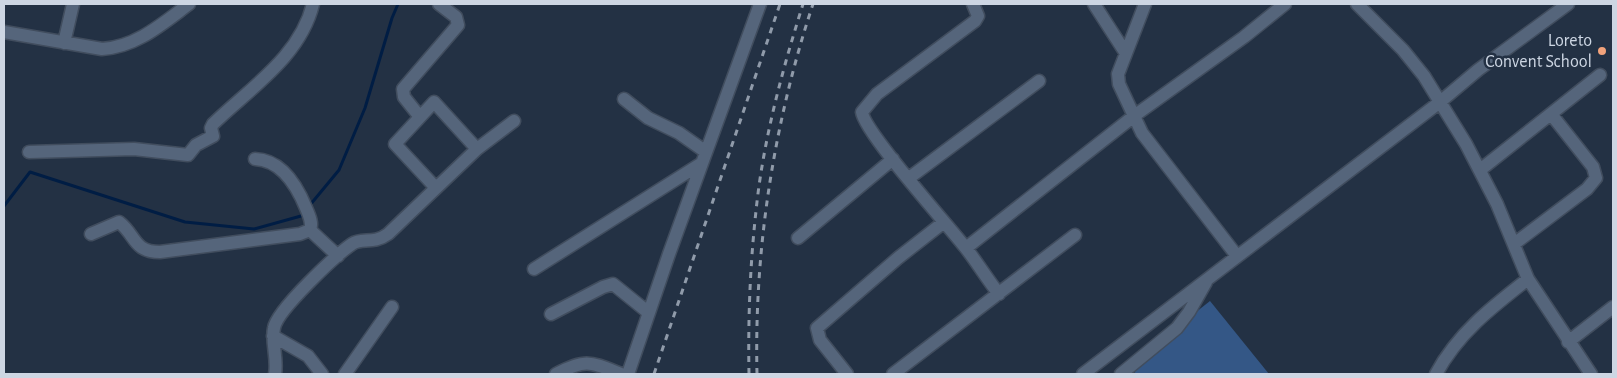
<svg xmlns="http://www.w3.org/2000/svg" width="1617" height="378" viewBox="0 0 1617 378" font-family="'Alegreya Sans',sans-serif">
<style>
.green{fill:#345786}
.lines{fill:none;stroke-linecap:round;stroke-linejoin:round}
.stream{stroke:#001d44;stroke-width:3}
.minor-casing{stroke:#414d5e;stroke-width:15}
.minor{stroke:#55657b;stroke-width:12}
.rail{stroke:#909baa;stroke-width:3;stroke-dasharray:6 6;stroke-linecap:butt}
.poi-dot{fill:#f1a27b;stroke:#233144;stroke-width:2}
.labels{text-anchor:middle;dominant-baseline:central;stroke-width:5;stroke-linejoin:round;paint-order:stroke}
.poi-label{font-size:18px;fill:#cdd6e3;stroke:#233144;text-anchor:end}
</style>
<rect width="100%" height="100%" fill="#233144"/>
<!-- green -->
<path class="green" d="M1210,301L1269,374H1136L1129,365Z"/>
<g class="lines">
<!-- stream -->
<path class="stream" d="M310,205L339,170L365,108L392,18L398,4
M4,206L30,172L185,222L254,229L301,216L304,212"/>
<defs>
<path id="minor" d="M973,4L978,16L975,21L877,94L862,112C864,132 948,225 965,247C977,262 987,279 999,294
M1094,4L1125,52
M1357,4L1403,50L1424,76L1440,102L1466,144L1497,204L1528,279L1591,374
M4,32L102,49C136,47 162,24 189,4
M64,43L73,4
M624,99L648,118L679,133L706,152
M420,117L404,97L403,89L458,25L456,17L439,4
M29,152L134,149L188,155L196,145L213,136L211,128L213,124C250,88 300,57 313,4
M1480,170L1600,75
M909,178L1039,81
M436,188L395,144L434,102L477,149
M310,230L338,256
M91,234L119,222C136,235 133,252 160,252L300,234L310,230C313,223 309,215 306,208C297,186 282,160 255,159
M798,238L893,159
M1514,244L1587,189L1596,178L1593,167L1551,114
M966,248L1134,116L1119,84L1118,74L1145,4
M1237,256L1142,133L1134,116L1244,37L1285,4
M534,269L702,163
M551,314L603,287L613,284L649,313
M273,336L308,356L322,374
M1568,342L1613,307
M275,374C278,359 271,342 274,328C277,310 336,255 352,244C362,237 373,245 388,234L477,149L514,121
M345,374L392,307
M556,374C586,358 591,362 621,374
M628,374L669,254L760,4
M847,374L820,340L817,328L898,258L944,222
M893,374L1075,235
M1083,374L1440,102L1478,70L1568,4
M1121,374L1177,328L1189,312L1206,282
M1436,374C1458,333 1492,307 1528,279"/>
</defs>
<!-- minor casing -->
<use href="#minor" class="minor-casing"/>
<!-- minor -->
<use href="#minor" class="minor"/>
<!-- rail -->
<path class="rail" d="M654,374L780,4
M749,374C748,320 750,265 756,211C763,141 782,71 803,4
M757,374C754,249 774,122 813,4"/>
</g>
<!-- markers -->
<circle class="poi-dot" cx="1602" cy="51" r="5"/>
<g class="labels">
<!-- poi labels -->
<g class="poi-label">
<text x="1592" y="41">Loreto<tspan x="1592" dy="21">Convent School</tspan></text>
</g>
</g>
<!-- border -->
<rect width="1617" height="378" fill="none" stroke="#cdd6e3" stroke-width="10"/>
</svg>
